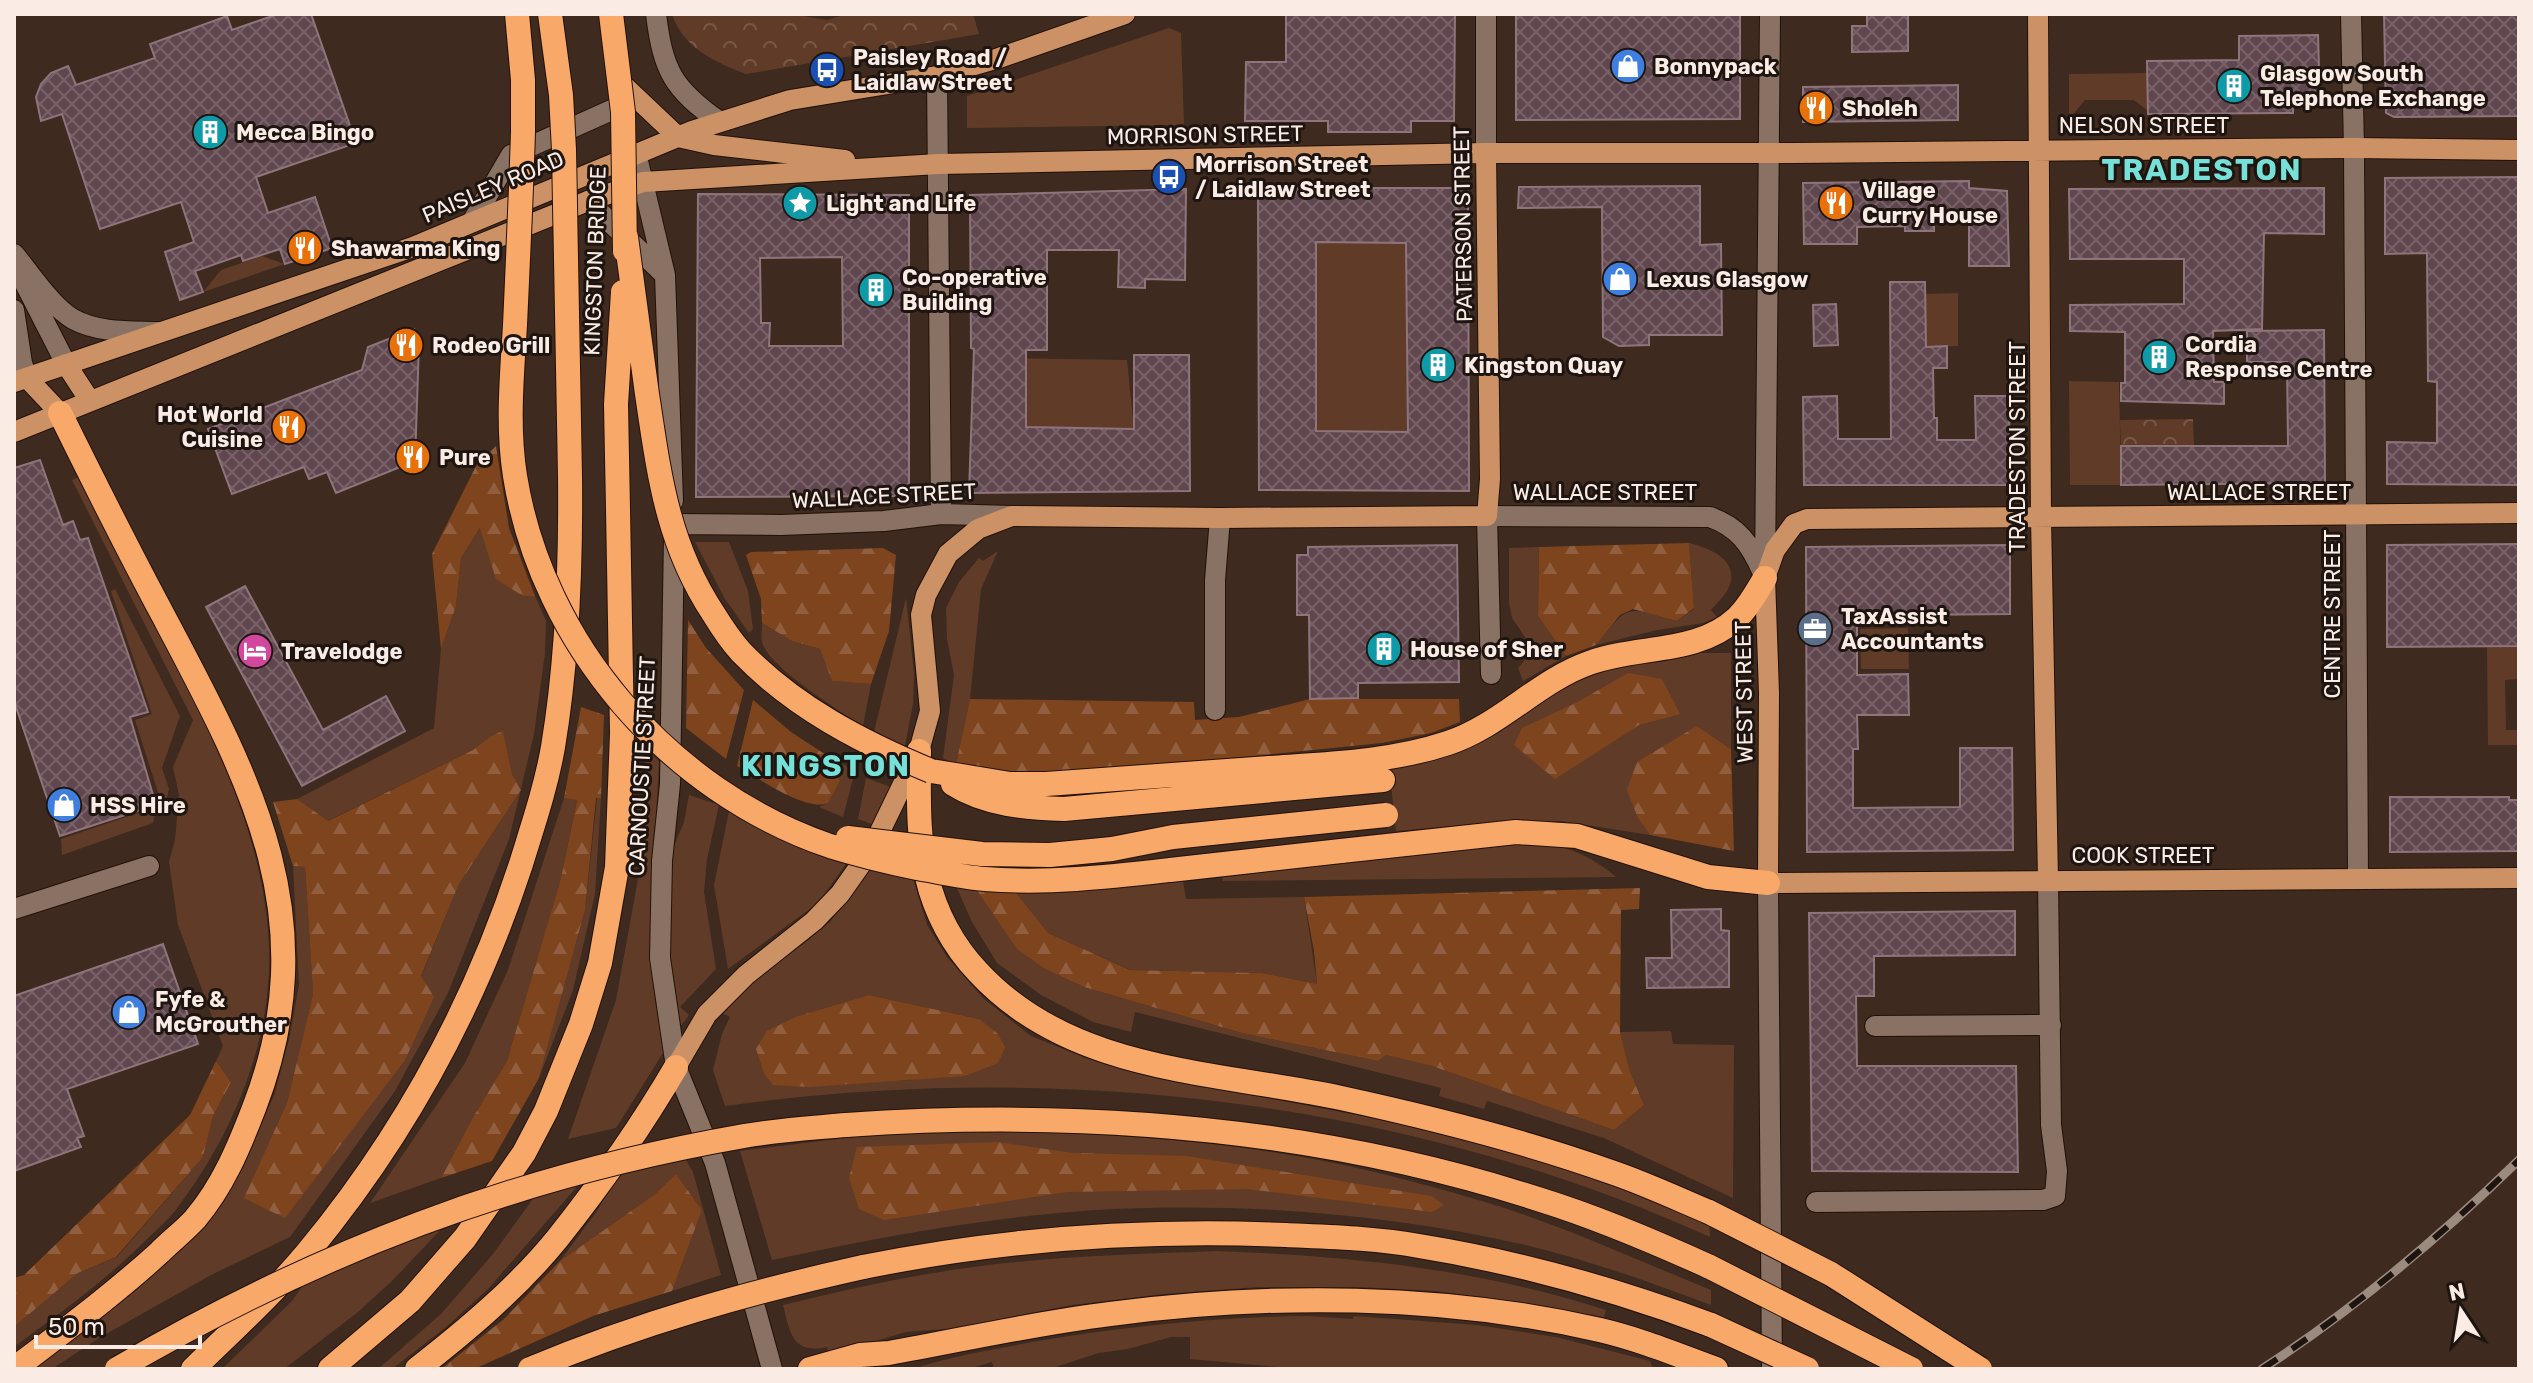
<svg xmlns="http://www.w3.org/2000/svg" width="2533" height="1383" viewBox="0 0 2533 1383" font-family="Rubik,sans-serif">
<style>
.green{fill:#603c28;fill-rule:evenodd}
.forest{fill:url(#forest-firs)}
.park{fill:url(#park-crowns)}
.building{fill:url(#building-cross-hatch);stroke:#8f747c;stroke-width:2;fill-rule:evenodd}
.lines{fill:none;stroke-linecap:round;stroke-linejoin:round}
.street-casing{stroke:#241207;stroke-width:22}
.secondary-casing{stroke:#241207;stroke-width:22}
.primary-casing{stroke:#241207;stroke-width:22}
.highway-casing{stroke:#241207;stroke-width:26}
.street{stroke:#897164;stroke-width:20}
.secondary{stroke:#897164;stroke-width:20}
.primary{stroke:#cc9266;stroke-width:20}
.highway{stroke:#f8a868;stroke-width:24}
.rail-casing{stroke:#9b8a80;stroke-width:9}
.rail{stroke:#1e1510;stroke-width:6;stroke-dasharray:18;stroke-linecap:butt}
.highway-bridge-casing{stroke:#241207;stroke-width:26;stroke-linecap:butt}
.highway-bridge{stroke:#f8a868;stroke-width:24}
.labels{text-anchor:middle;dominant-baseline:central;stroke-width:6;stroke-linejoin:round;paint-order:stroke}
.poi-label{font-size:22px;font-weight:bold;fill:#faece5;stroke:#1e1510;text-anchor:start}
.street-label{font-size:22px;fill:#faece5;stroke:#1e1510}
.district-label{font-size:30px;font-weight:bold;letter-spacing:2px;fill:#76e1d8;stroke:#1e1510}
</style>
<defs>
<pattern id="forest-firs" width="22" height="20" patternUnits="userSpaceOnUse" patternTransform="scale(2)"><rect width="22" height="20" fill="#7e441e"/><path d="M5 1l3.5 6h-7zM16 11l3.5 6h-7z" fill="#915f3f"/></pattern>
<pattern id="park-crowns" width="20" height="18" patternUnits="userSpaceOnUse" patternTransform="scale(2)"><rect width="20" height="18" fill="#603c28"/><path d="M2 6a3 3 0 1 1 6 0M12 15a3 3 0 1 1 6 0" fill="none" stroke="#785847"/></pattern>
<pattern id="building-cross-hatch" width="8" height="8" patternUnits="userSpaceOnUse" patternTransform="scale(2)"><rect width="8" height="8" fill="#60474f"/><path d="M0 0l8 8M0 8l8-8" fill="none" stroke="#786268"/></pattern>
</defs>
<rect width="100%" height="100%" fill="#3e2a1e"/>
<!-- green -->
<path class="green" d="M1169,28L1181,33L1184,125L967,128V96Z
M2148,73V111L2134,100H2085L2069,119V74Z
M1316,242L1406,243L1408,432L1316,431Z
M262,256L285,264L203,292L221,270Z
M1958,293V346L1926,347L1925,294Z
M1007,358L1127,360L1134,429L1026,427Z
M2069,381L2119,382L2121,485H2070Z
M80,476C108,532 137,587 165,643C211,733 260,828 268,931C277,1031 235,1133 175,1211C166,1222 155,1231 145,1241C105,1281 60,1313 14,1347V1327L78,1273L117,1257L203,1157L213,1116L231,1082L216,1061L223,1046L178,925L169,862L175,840L179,795L173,767L193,720L72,480Z
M481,527L523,596H535L546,621L545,653L534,734L509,839L448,993L395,1091L290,1237L211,1275L99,1338L52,1369H27L234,1181L274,1096L289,1040L299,985L293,866L305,867L313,994L287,1103L245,1198L421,977L459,884L521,790L512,774L503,732L491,736L473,750L327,821L297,799L434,728L441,649L456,606L461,558Z
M695,542H729L748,591L753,629L749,633L725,599Z
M1689,543C1710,548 1742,561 1728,589C1724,597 1716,604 1711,610L1717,617L1703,623L1657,630L1596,645C1631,602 1625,607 1677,621L1694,609Z
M1539,547L1538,616L1566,656L1523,681L1518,668L1528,656L1525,637L1512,618L1509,603V548Z
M998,551L981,589L970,699L956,764L943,758L954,675L947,639L946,608L959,582L979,558L983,561Z
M115,589L180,716L162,768L169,789L164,810L155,814L153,823L62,855L61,839L162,805L135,720L152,714L111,591Z
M906,598L914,673L913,704L905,746L874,732Z
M762,623L792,641L820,649L832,681L871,684L863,726C839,711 776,671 764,647C760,641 762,631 762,623Z
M1908,628L1909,669H1861L1860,629Z
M2519,646V679L2505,680L2506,730H2519V745H2488L2487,647Z
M1690,653H1731V749L1697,726L1638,818L1650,835L1561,821L1474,824L1396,831L1389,766L1596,669Z
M646,750L659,761L653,876L656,993L663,1053L616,1128L568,1139L616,1000L640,868Z
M826,755L855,771L843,817L819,807L828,803L840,781Z
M866,778L891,787L874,825L858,819Z
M689,795L719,805L707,859L704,892L716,969L680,1007L689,1015L680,1027L671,963L668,916L674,846L684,822Z
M564,798L577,799L561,878L507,1061L472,1119L441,1178L370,1203L465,1063L508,970Z
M597,798H601L595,894L573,990L539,1078L585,910Z
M729,811L780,839L846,864L818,903L728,969L714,885Z
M1518,842C1559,844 1584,850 1616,877L1223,881L1221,873Z
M867,867L913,879L927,925L947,957L984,999L1031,1036L1088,1059L1157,1077L1430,1129L1527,1153L1709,1220L1710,1237C1405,1099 1056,1060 725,1106L713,1070L722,1034L730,1017L722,1013L746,986L807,941L831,921ZM869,995L979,1019L912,1080L855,1083L798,1016Z
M1182,875L1186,899L1304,897L1317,984L1262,973L1131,970L1048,933L1013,889Z
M956,886H974L1018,949L1045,969L1084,987L1242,1033L1378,1061L1386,1055L1432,1066L1614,1130L1644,1105L1630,1072L1620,1032L1671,1031L1673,1044L1734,1045L1733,1198L1604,1138L1487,1101L1484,1109L1439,1096L1441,1088L1135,1012L1131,1032L1093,1022L1041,995L997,963L972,922Z
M986,1129C1081,1134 1177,1137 1271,1152C1341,1162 1411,1180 1478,1200C1558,1223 1634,1259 1711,1290V1305C1649,1282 1586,1259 1521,1244C1388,1214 1248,1203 1112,1209C999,1215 883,1236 772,1260L740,1151L886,1133Z
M686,1160L693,1172L721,1275L672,1291L702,1210L676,1174L655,1194L560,1261L597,1211L619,1174Z
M579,1184L488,1289L446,1327L392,1369H378L441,1314L493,1254L535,1196Z
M446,1224L393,1280L358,1312L284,1369H222L291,1302L308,1279Z
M1218,1251C1350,1256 1480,1269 1606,1310L1604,1317L1437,1291L1360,1287H1258L1163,1294L1072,1305L956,1328L906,1332L829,1355L827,1347C792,1355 790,1332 783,1305C846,1290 909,1275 974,1267C1055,1256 1137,1254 1218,1251Z
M1308,1316L1353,1319L1354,1316L1367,1317L1477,1325L1556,1337L1650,1361L1653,1369H1299L1190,1359V1337H1171L1128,1349L1099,1353L1049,1369H994L992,1362L968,1369H912C955,1355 1000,1348 1044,1340C1132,1326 1219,1317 1308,1316Z"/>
<!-- forest -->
<path class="forest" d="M496,446L509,528L535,596H523L496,579L480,528L461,558L456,606L441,649L432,554L476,466Z
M1689,543L1694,608L1677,621L1633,609L1620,615L1596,645L1566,656L1538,616L1539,547Z
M883,548L896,555L889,631L871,684L832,681L820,649L792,641L762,623L761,599L746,555L751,552Z
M688,620L706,648L744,690L726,759L686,728Z
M1628,673L1662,679L1680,714L1639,725L1555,779L1514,745L1522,728L1576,703Z
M970,699L1194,702L1195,720L1239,717L1310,699H1459L1460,722L1431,733L1382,743L1057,776L1006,773L956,764Z
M753,700L791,732L826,755L840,781L828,803C805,812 759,778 737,766Z
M581,707L604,715L601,798H596L585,910L539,1078L492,1161L441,1178L472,1119L507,1061L561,878L577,800L564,798Z
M1697,726L1731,749L1734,851L1650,835L1638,818L1627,790L1637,762Z
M503,731L512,774L521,790L459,884L421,976L434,997L405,1060L285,1218L244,1198L287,1103L313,994L305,867L293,866L273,802L297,799L328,821L473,750L491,736Z
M974,886L1013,889L1048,933L1130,970L1262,973L1317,984L1314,951L1304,897L1640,888L1639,909L1621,910L1620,1032L1630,1072L1644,1105L1614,1130L1432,1066L1386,1055L1378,1061L1242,1033L1084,987L1045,969L1017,949Z
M869,995L979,1019L997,1033L1005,1047L998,1063L965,1076L809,1087L773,1085L764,1073L756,1049L767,1031L798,1016Z
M216,1061L231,1082L213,1116L203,1157L116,1257L78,1273L14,1327V1278L24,1275L190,1115Z
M998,1142L1073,1153L1187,1156L1431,1196L1444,1205L1432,1212L1247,1189L1067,1192L884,1220L859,1209L849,1178L857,1147Z
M676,1174L702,1210L672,1291L593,1316L474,1369H441L504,1319L560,1261L655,1194Z"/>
<!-- park -->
<path class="park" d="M672,14H790L827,20L847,14H973L979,34L746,74C715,62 683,48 672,14Z
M2193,419L2194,446H2121L2120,420Z"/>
<!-- building -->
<path class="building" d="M278,14H311L356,143L256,177L268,213L315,197L332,248L285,264L280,249L243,261L241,255L195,271L203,292L180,300L165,252L194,242L181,202L100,229L62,114L41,121L36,97L41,84L51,73L68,66L76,85L155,58L150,44L227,16L232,30Z
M1286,14H1455L1454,121H1411V132H1328V121H1245L1246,62H1286Z
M1516,14H1740V119L1516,120Z
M1867,14H1908V51L1852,52V26H1867Z
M2384,14H2519V116L2394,117L2386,113Z
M2318,35L2320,99H2293V113L2148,114L2147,61L2239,60V36Z
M1958,85V120L1803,122V87Z
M2519,177V485L2387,484V442L2437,443V382L2428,381L2427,253L2385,254V178Z
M1969,181V188L2007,191L2009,266H1969V218H1934V231H1905V226L1857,227V244H1804L1803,183Z
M1700,186V245L1721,244L1722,335H1649V345L1619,346L1603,337L1602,207L1518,208L1519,187Z
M1258,188H1468L1469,491L1259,490ZM1316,242L1406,243L1408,432L1316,431Z
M2324,188V234L2264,233L2262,329L2213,331L2214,382H2224V404L2121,401V383H2125V332L2070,331V305L2184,304V259H2070L2069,189Z
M1186,189L1185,280L1145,279V288L1118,287L1119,250H1047V350H1026V427L1134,429V355H1189L1190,491L969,493L974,349L971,348L970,195Z
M698,194L909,195V496L696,497ZM842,257L843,346H769L770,323H761L760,258Z
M1890,282H1925L1926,347L1947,346V368H1933L1934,418H1937V440H1976L1975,396H2009L2010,485H1804L1803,397L1837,396L1838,439H1891Z
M1836,304L1838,345L1814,346L1813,305Z
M414,329L419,344L415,461L336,493L327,472L309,479L304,467L232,494L208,429L362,370L368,347Z
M2324,330L2325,483L2121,485V446H2288L2287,362H2247V331Z
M40,460L63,525L73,521L80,540L88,538L148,712L130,717L156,805L60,836L14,701V468Z
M2519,544V646L2387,647V545Z
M1457,545L1459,682L1358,683V698L1310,699L1309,615H1297V555H1308V547Z
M2010,545V614L1908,615V621L1857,622V675L1908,674L1909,715H1857L1858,749H1853V808L1960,807V748H2012L2013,850L1807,852L1806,547Z
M245,586L323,730L386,696L405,731L302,786L206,607Z
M2390,797H2509V800H2519V851L2390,852Z
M1721,909V930L1729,931V987L1647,988L1646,958H1672L1671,910Z
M2015,911V955L1874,956V996H1856L1857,1066H2016L2018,1172L1812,1171L1809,913Z
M163,944L198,1044L67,1089L84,1136L77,1138L81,1147L14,1171V996Z"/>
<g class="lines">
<defs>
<path id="street" d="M656,14C663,71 673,89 720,122
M1486,14V153
M2351,14L2354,148L2358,878
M937,76L941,514
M472,222L511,155L625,104
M14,254C30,273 52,307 73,319C98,333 131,331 159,332
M19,272L66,364
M14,310L22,363L27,378
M1487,516L1491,674
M1215,710V580L1220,518
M14,909L149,866
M1875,1026L2051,1025
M1816,1202L2043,1200L2055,1196L2057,1171L2051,1125L2048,880"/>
<path id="secondary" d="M636,153L665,275L673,501
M588,201L665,275
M1487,516L1710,517C1738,527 1750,544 1762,571
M674,524L781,525L884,521L941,514L1012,516
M674,537L670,784L662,861L660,958L676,1067L715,1163L772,1369
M1765,574L1770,14
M1768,883L1772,1369"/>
<path id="primary" d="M2038,14L2041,518L2048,880
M622,84L678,137L714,145L845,160
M66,364L90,401
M27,378L60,413
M14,382L413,247L692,131L790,100L937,76L999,58L1125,14
M14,432L588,201L643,182L938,164L1486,153H1793L2354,148L2519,150
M2519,513L1807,519L1794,524L1775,550L1765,578L1769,693L1768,883L2519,878
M676,1067L707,1014L746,975L814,921L840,894L871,850L919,751L930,711L921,615L926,595L948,554L978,529L1012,516L1220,518L1487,516L1490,479L1486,153"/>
<path id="highway" d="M517,14L523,80V132
M919,751C919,793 917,836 927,877C935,912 953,946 978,972C1071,1073 1215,1071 1341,1098C1433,1118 1525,1141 1614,1173C1646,1184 1678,1199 1709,1212
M931,771L1010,784H1046C1120,779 1194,774 1269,768C1328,764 1391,762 1448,743C1500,726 1538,681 1589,663C1638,645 1697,655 1737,618C1749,607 1757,591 1765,578
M953,784C986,805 1027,808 1064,809L1383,780
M1341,851L1516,832L1577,836L1708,877L1768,883
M846,1125C1081,1109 1317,1127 1541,1200C1599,1218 1655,1242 1710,1267
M863,1267C1002,1239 1144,1229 1286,1235C1330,1237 1375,1238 1419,1246C1518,1262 1617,1290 1711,1325
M14,1369C64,1331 114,1294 160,1252C171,1241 184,1231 195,1219C223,1186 239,1147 254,1108C327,920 251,781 164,617C128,550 94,482 60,413
M193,1369C232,1331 272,1295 307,1253C404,1136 474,1008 521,864C533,825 546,787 553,747C568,657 571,567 570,476
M330,1369L410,1301L465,1238L524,1153L546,1111L581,1024L600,963L617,867L622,733L618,509
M417,1369C467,1330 517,1288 557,1239C600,1185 641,1127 676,1067
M810,1369L860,1355L889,1353C962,1340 1036,1323 1110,1314C1269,1293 1443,1294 1600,1330C1639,1339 1678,1355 1716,1369"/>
</defs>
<!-- street casing -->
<use href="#street" class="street-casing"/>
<!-- secondary casing -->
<use href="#secondary" class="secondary-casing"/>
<!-- primary casing -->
<use href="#primary" class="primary-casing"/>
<!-- highway casing -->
<use href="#highway" class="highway-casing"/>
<!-- street -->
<use href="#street" class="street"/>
<!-- secondary -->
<use href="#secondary" class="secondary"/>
<!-- primary -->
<use href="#primary" class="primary"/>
<!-- highway -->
<use href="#highway" class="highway"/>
<defs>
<path id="rail" d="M2262,1369C2356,1308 2440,1237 2519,1160"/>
</defs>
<!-- rail casing -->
<use href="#rail" class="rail-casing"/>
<!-- rail -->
<use href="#rail" class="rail"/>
<defs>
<path id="highway-bridge" d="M550,14L561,95L564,150L570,476
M611,14L623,112L625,251
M523,132C521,196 518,260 515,325C512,375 507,426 515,476C542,644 669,791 830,846C859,855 888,862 917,868C940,872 961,877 985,879C1047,884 1108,877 1170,870C1227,864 1284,857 1341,851
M626,237C633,289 640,341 647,394C659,474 667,543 713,613C721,626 730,640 741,652C794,707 861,742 931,771
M618,509L616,404L623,292
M848,838L982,854L1050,855L1112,849L1173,837L1386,815
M1709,1212L1831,1274L1980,1369
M1710,1267L1911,1369
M1711,1325L1807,1369
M117,1369C318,1252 515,1176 744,1136C778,1130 813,1128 846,1125
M530,1369C641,1323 746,1293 863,1267"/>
</defs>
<!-- highway-bridge casing -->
<use href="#highway-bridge" class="highway-bridge-casing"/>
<!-- highway-bridge -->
<use href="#highway-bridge" class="highway-bridge"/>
</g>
<!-- icons -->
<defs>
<symbol id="shop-disc" viewBox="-11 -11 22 22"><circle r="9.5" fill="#3f7fe0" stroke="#1e1510"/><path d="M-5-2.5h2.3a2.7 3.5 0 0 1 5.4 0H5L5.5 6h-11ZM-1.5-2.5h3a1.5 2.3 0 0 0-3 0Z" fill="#fff"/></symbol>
<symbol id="bus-disc" viewBox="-11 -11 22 22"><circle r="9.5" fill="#1a4fb4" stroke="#1e1510"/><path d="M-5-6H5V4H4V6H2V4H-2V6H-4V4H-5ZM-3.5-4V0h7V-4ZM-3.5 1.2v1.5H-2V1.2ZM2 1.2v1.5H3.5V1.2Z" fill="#fff"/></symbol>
<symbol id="building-disc" viewBox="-11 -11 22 22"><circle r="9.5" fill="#0f9aa8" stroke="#1e1510"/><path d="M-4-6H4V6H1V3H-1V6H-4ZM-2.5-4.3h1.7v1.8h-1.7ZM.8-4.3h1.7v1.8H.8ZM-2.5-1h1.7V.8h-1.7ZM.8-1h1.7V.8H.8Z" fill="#fff"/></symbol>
<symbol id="restaurant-disc" viewBox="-11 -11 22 22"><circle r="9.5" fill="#e8710a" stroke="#1e1510"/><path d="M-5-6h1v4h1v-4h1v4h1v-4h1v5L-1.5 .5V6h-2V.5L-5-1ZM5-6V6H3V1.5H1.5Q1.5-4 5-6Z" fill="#fff"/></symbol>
<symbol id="sight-disc" viewBox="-11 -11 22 22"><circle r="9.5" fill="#0f9aa8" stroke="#1e1510"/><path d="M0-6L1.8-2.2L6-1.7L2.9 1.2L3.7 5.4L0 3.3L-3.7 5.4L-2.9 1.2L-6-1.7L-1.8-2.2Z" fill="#fff"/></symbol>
<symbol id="office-disc" viewBox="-11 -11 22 22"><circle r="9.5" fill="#5c6f8a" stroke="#1e1510"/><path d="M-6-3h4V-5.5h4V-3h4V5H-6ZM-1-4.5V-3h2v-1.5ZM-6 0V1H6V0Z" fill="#fff"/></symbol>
<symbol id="hotel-disc" viewBox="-11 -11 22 22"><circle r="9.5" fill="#d1479c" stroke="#1e1510"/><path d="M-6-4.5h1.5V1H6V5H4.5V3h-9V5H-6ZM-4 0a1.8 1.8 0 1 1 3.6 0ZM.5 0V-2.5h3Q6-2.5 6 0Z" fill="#fff"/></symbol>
</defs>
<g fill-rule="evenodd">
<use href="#shop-disc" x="1608" y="46" width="40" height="40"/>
<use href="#bus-disc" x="807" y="50" width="40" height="40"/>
<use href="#building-disc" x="2214" y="66" width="40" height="40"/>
<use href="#restaurant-disc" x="1796" y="88" width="40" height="40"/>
<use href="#building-disc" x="190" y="112" width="40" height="40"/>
<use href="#bus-disc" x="1149" y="157" width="40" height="40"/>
<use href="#sight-disc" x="780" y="183" width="40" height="40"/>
<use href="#restaurant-disc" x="1816" y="183" width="40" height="40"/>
<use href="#restaurant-disc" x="285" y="228" width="40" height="40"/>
<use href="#shop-disc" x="1600" y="259" width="40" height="40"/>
<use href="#building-disc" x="856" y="270" width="40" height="40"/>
<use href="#restaurant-disc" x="386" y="325" width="40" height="40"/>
<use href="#building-disc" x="2139" y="337" width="40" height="40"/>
<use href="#building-disc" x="1418" y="345" width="40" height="40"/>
<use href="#restaurant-disc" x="269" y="407" width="40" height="40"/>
<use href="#restaurant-disc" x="393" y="437" width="40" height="40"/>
<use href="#office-disc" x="1795" y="609" width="40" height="40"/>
<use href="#building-disc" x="1364" y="629" width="40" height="40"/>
<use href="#hotel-disc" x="235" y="631" width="40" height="40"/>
<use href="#shop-disc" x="44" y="785" width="40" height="40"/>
<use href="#shop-disc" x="109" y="992" width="40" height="40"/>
</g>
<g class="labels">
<!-- poi labels -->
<g class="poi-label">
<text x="853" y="57">Paisley Road /<tspan x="853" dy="25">Laidlaw Street</tspan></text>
<text x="1654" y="66">Bonnypack</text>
<text x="2260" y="73">Glasgow South<tspan x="2260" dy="25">Telephone Exchange</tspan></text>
<text x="1842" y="108">Sholeh</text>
<text x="236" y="132">Mecca Bingo</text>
<text x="1195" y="164">Morrison Street<tspan x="1195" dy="25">/ Laidlaw Street</tspan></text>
<text x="1862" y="190">Village<tspan x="1862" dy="25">Curry House</tspan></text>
<text x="826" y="203">Light and Life</text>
<text x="331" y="248">Shawarma King</text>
<text x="902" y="277">Co-operative<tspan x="902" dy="25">Building</tspan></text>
<text x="1646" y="279">Lexus Glasgow</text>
<text x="2185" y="344">Cordia<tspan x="2185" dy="25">Response Centre</tspan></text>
<text x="432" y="345">Rodeo Grill</text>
<text x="1464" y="365">Kingston Quay</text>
<text x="263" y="414" text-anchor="end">Hot World<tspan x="263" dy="25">Cuisine</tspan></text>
<text x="439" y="457">Pure</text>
<text x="1841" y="616">TaxAssist<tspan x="1841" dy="25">Accountants</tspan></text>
<text x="1410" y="649">House of Sher</text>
<text x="281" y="651">Travelodge</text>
<text x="90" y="805">HSS Hire</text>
<text x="155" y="999">Fyfe &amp;<tspan x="155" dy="25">McGrouther</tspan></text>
</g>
<!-- street labels -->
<g class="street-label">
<text x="2144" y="125">NELSON STREET</text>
<text transform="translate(1205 135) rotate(-1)">MORRISON STREET</text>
<text transform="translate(493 187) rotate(-23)">PAISLEY ROAD</text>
<text transform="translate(1463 224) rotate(-91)">PATERSON STREET</text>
<text transform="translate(595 261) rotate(-88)">KINGSTON BRIDGE</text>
<text transform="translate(2017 447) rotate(-90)">TRADESTON STREET</text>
<text x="1605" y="492">WALLACE STREET</text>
<text x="2259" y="492">WALLACE STREET</text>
<text transform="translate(884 496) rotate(-3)">WALLACE STREET</text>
<text transform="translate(2332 614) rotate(-90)">CENTRE STREET</text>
<text transform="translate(1744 692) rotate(-91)">WEST STREET</text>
<text transform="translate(642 766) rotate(-87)">CARNOUSTIE STREET</text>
<text x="2143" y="855">COOK STREET</text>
</g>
<!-- district labels -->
<g class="district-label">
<text x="2202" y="170">TRADESTON</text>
<text x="826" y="766">KINGSTON</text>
</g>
</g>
<!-- border -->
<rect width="2533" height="1383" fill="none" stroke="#faece5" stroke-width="32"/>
<!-- north arrow -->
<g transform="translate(2461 1311) rotate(348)" stroke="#1e1510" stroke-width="6" paint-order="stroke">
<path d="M0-6L14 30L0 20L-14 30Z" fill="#faece5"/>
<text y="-12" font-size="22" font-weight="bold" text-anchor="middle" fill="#faece5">N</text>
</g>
<!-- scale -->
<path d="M36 1335v12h164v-12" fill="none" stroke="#faece5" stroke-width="4"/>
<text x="48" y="1335" font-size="24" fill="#faece5" stroke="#1e1510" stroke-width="6" paint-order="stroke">50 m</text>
</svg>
